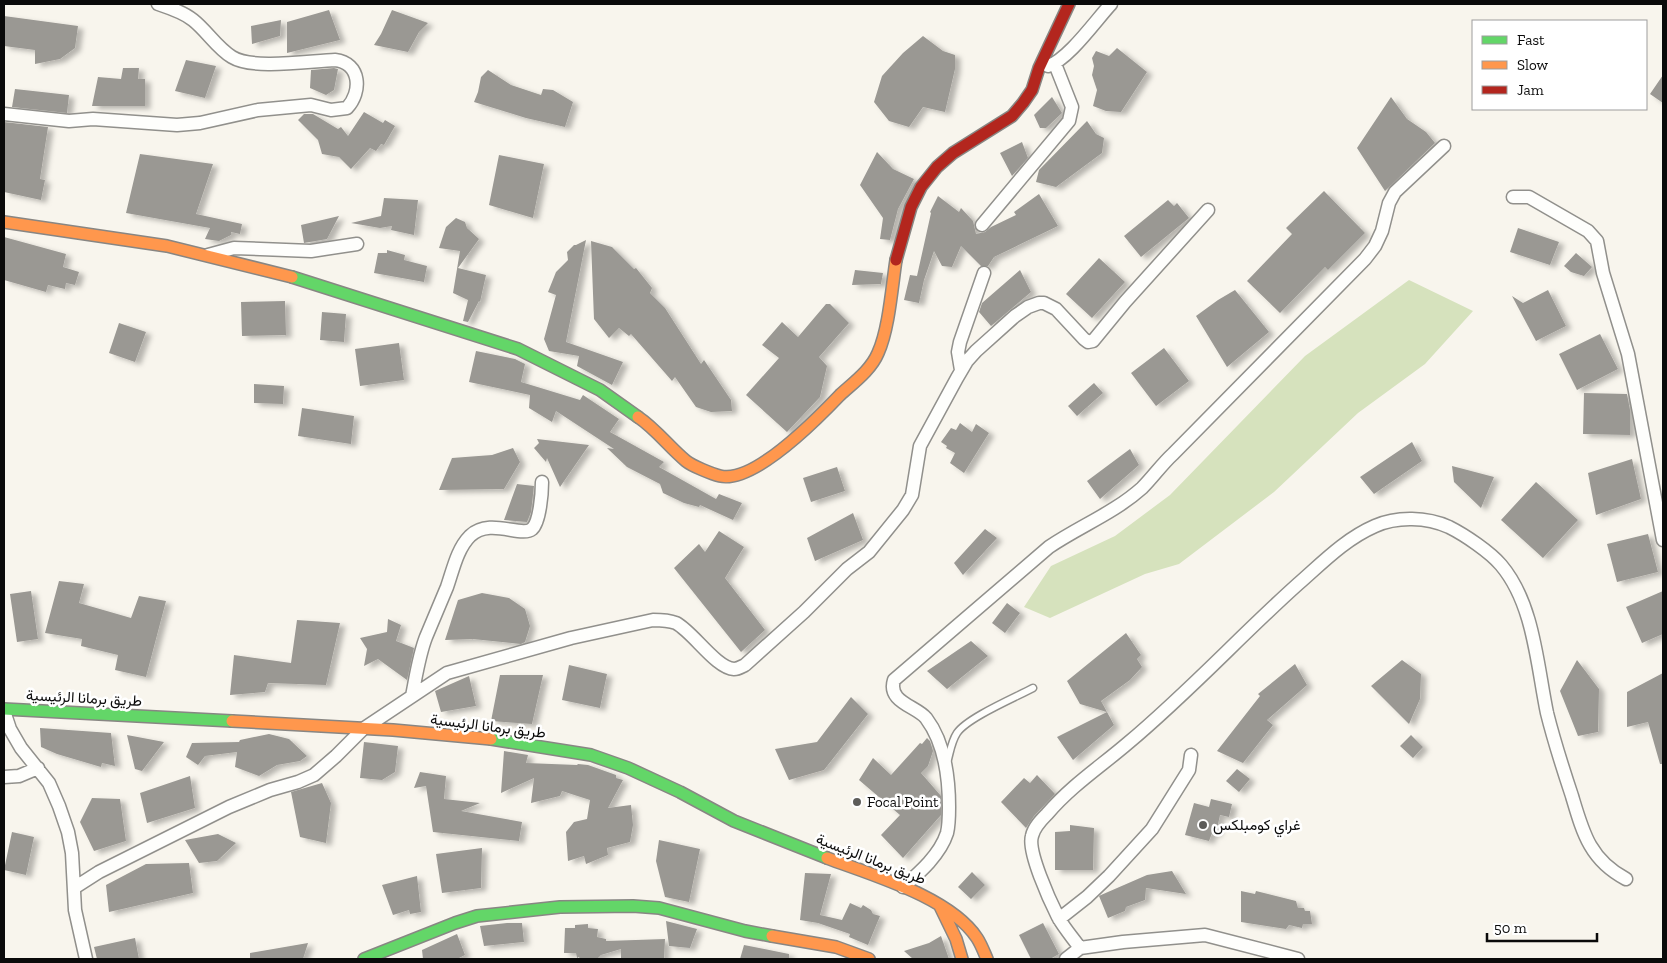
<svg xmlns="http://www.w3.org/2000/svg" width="1667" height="963" viewBox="0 0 1667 963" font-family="'Zilla Slab',Vazirmatn,serif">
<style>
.forest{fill:#d6e2bd}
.building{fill:#9a9893;filter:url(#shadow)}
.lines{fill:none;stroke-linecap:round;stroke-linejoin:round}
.lane-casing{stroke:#91908c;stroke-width:9}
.street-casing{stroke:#91908c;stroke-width:15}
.fast-casing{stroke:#888683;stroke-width:14}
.slow-casing{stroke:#888683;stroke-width:14}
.jam-casing{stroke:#888683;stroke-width:14}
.lane{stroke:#fefefc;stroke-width:6}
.street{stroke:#fefefc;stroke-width:12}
.fast{stroke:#63d668;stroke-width:11}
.slow{stroke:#ff974d;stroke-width:11}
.jam{stroke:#b3261e;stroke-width:11}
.poi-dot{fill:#5d5c59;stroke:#fff;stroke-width:2}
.labels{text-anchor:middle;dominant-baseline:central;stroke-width:5;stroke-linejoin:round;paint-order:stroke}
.street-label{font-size:15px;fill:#0a0a0a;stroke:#fff}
.poi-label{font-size:15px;fill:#0a0a0a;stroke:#fff;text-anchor:start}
</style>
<defs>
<filter id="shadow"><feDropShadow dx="5.5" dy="3" stdDeviation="2.5" flood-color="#0004"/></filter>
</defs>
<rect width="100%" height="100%" fill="#f8f5ed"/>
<!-- forest -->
<path class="forest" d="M1409,280L1473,311L1425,364L1358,413L1274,492L1179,564L1145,574L1050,618L1024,607L1051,566L1115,536L1170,495L1305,356Z"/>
<!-- building -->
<path class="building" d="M329,10L340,40L287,53V22Z
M392,10L428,23L419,32L408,52L374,45L381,34Z
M4,16L78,26L75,48L60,59L35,64V50L4,46Z
M281,20L280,36L252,44L251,26Z
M923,36L943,51L955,55V69L945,112L923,107L909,127L889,121L874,102L882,76L903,53Z
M1117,48L1147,72L1121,112L1106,111L1093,106L1097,90L1092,75L1094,66L1092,58L1096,51L1109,56Z
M186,60L216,66L205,98L175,91Z
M123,68H139L138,79H145V106H92L98,77L121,79Z
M334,68L338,69L334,90L326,95L310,88L311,70Z
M488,70L511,85L541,95L543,89L553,90L573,102L565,127L526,118L474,102L478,92L481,77Z
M1663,75V103L1650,94Z
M15,89L69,95L67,113L12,107Z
M1052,97L1062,113L1046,128H1040L1034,115Z
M1391,97L1407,119L1426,132L1435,143L1385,191L1357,148Z
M364,112L383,123L385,120L395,126L384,145L381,144L376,151L370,148L351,169L339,157L322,154L318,140L298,120L304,114H313L338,129L341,127L348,136Z
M1087,121L1096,134L1104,138L1102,153L1056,187L1036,182L1039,170Z
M4,122L48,127L40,179L45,180L41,200L4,192Z
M1022,142L1028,158L1012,176L1000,153Z
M877,152L893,169L914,179L898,209L890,240L880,239L883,218L860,185Z
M140,154L213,164L196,214L242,224L240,234L231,232V235L219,241L205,239L210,228L126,213Z
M499,155L544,164L533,218L489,205Z
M1324,191L1365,233L1328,270L1325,267L1280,313L1247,281L1292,234L1286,228Z
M1039,194L1058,226L994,257L988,266H981L961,246L952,267L942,266L934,251L924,280L919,303L904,300L910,275L917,276L931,213L930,212L938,196L959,212L961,208L973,221L976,234L985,232L991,227L1016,215L1014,212Z
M384,198L418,200L414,235L391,230L392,226L380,228L351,223L381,216Z
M1168,200L1174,206L1177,203L1189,218L1141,257L1124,236Z
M339,216L327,239L304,243L301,225Z
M456,218L465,222L467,228L479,239L458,268L486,275L480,302L479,301L468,322L463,321L468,300L453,293L460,251L439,248L446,227Z
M1518,228L1559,242L1550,265L1510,252Z
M4,237L66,254L63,267L79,272L75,285L66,283L65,289L48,285L46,292L4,280Z
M586,240L566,342L623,362L612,385L577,366L579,356L549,351L544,339L556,295L548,292L556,272L568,260L567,252L574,245H576Z
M591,241L612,247L634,269L636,268L652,288L650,293L665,308L701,364L704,360L731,400L732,411L711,412L696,407L675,377L672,381L631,334L629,336L619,328L609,338L594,319Z
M387,250L405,255L404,260L427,266L424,282L374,273L378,253H387Z
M1576,253L1592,267L1584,276L1571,272L1564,266Z
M1099,258L1125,282L1092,318L1066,294Z
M855,270L883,273L881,284L852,285Z
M1020,270L1031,292L991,326L979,312L982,303Z
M1235,290L1269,332L1227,367L1196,316L1218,300Z
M1548,290L1566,326L1536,341L1512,296L1523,303Z
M285,301L286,335L242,336L241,302Z
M826,304H830L849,323L819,357L827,366L820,397L787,432L746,395L779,358L762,345L782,322L798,337Z
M322,312L346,314L344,342L320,340Z
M119,323L146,332L135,362L109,353Z
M1600,334L1618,369L1577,390L1559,354Z
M399,343L404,380L360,386L355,349Z
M1164,348L1189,381L1156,406L1131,373Z
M476,351L515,359L525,364L521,382L580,400L583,395L619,419L610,432L664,462L659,467L716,499L719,494L742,503L733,520L700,505L699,507L684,503L663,493L660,484L627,467L607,448L614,449L556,411L552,422L529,408L530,395L469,382Z
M1094,383L1103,393L1077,416L1068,406Z
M254,384L284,386L283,404L254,403Z
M1584,393L1627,394L1630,410V435L1583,434Z
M302,408L354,416L351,444L298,436Z
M960,423L972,432L976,424L989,433L964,473L950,463L955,453L946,448L947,446L941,442L951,428L956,430Z
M537,439L589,445L560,487L547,458L546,462L534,448L539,443Z
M1412,442L1422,461L1374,494L1360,477Z
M513,448L520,462L504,489L439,490L452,458L492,455Z
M1130,449L1139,465L1100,499L1087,481Z
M1632,459L1641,499L1596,515L1588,473Z
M1452,466L1494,477L1481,508L1454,482Z
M837,467L845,491L811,502L803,478Z
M1536,482L1578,520L1543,558L1501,520Z
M517,484L534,486L531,512L527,522L504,520Z
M853,513L863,540L815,561L807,538Z
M985,529L997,538L963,575L954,563Z
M719,531L744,547L725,578L765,630L741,652L674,568L699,544L705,552Z
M1648,534L1658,572L1617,582L1607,544Z
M59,581L84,584L79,603L131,618L139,596L166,601L146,677L115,670L118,655L81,646L82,639L45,633Z
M31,591L38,639L17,642L10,594Z
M1663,591V634L1642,643L1626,607Z
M482,593L509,598L525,609L530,626L525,642L521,644L473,639L445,640L458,600Z
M1007,603L1020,613L1005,633L992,623Z
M388,619L401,625L396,641L414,648L407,680L378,659L364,666L367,649L360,638L387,632Z
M297,620L340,623L326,685L268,683L265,692L230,695L234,655L291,663Z
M1126,633L1141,655L1137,659L1142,667L1130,680L1101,701L1107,712L1080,704L1067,681Z
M971,641L988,656L947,689L927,671Z
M1402,660L1421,674L1420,699L1409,724L1371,686Z
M1577,660L1599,689L1598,732L1578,736L1560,691Z
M1295,664L1307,685L1267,720L1273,725L1243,763L1217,751L1260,696L1258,694Z
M569,665L607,674L600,708L562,700Z
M1663,673V764H1660L1648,722L1627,727V692Z
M500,675H543L532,724L491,721Z
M469,676L476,706L441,712L435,691Z
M851,697L868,714L824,770L789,780L775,749L817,742Z
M1107,712L1114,725L1073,760L1057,737Z
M40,728L111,733L115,766L102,763L101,767L57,754L41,747Z
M269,734L289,739L307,756L300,761L277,765L259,776L235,767L237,752L205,756L198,765L186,757L192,743L239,742L240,740Z
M127,735L164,742L142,771L135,769Z
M1411,735L1423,747L1413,758L1400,746Z
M927,738L930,741L933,751L928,766L921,773L941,796V815L903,858L881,835L900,815L859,780L873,758L891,775L920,743L922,744Z
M364,742L398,746L395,772L382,780L360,778Z
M504,751L528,755L526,763L577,765L578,764L588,765L616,775V778L623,780L608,808L631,805L633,825L630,842L607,848L608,855L586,864L584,856L568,861L566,832L574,822L587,819L590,800L562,791L560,796L531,803L534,778L501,793Z
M1237,769L1250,779L1239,792L1226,781Z
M420,772L446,776L444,799L480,803L461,811L522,822L519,841L433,832L426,786L414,788Z
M1037,775L1055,794L1034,816L1026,828L1001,802L1024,778L1030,783Z
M190,776L195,808L147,823L140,793Z
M322,783L331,803L326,843L300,837L291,792Z
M92,798L120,799L126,841L94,851L80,822Z
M1211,799L1232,804L1229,817L1220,815L1216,834L1212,833L1209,841L1185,835L1194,803L1209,807Z
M1070,825L1094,828L1093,870H1055V832L1070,831Z
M12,832L34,837L26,875L4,870Z
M218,834L236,843L217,861L199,863L185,840Z
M659,840L700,849L689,902L665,897L656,861Z
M482,848L481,888L442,893L436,854Z
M189,863L193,893L109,912L106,885L146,864Z
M1172,871L1186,894L1146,888L1145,900L1126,907L1125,911L1108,918L1099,896L1101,895L1147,875Z
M972,872L985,885L971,899L958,887Z
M805,873L831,874L820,915L842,920L850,903L861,908L863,905L871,910L873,914L880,916L868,945L849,937L850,934L818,923L800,920Z
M417,876L421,912L410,914L409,910L393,915L382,885Z
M1241,891L1255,894L1256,891L1296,901L1298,908H1304L1305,911H1310L1312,924H1303L1302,928L1289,925L1286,929L1241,922Z
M666,921L697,929L690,948L669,946Z
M507,923H522L524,942L484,946L480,926Z
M1043,923L1059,954L1050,959H1031L1019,935Z
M588,924V928L598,929L597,937L606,939V941L665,939L664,959H621V949L601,955L598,958L580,959L579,957L577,958L576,953H564L565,928H575V925Z
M457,934L465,955L457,959H423L422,950Z
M941,936L949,959H913L904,951L929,943Z
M135,938L139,959H97L94,947Z
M308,943L303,959H250V953Z
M744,945L789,954V959H740Z"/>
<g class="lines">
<defs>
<path id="lane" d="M947,763C950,753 951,742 957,733C967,718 1014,698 1033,688"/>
<path id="street" d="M1048,66C1068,60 1096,20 1111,4
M4,114L69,121L93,119L177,125L200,123L258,110L311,105L331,110L347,108C362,92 361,63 335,60C309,61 253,70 232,57C217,48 207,31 193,20C183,12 170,8 158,4
M1513,197H1529L1588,231L1597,241L1603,273L1628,354L1663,540
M982,225L1069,121L1072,107L1055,64
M208,255L234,248L311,251L357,244
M961,370L958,352L960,342L984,273
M412,696C416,676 419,655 426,637C433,620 440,604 447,587C453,570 457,549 470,536C490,517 521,538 532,529C540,522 542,492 542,482
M4,711L10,729L21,748L49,783L59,806L68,832L72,853L75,910L86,959
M4,777L19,776L38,768
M903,887C919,873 940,855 947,833C949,825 949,815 949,807C949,776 945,743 926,718C916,706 887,702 894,680L1049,547C1080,526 1114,513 1142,488C1153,477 1162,464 1173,454C1237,389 1301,324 1365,259L1375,246L1382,231L1389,203L1395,192L1444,146
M74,888L99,872L229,807L270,790L298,782L314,775L336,756L363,729L447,673L571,638L653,620C661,620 668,620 676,623C693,632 716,668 734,669C738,669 741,667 745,665L804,612L847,569L869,552L903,510L912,495L920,446L957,378L967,361L976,351L1015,316L1028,307L1039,303H1044L1056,309L1084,339L1088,342L1093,341L1125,302L1208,210
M1059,919L1087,897L1109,876L1152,829L1189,770L1191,755
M1080,948C1073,938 1064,928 1058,917C1050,901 1027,851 1032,836C1034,827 1041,820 1047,814C1072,785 1100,767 1128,743C1188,693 1240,636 1298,584C1322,563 1345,539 1375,526C1397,516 1427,517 1449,527C1465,535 1490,552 1501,565C1534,604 1537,665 1547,713C1554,741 1563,769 1572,796C1583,833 1590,860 1626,879
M1066,959L1080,948L1123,942L1205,935L1298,959"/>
<path id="fast" d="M292,277L518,349L600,390L638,417
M4,709L232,721
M491,739L591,755L628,768L680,792L734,821L827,858
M364,959L455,923L477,916L560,907L633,906L659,908L745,931L772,936"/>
<path id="slow" d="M4,222L167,246L292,277
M638,417C656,429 669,447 686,461C692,466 712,474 720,476C754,484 818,418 840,395C853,383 871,370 878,353C889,329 892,286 896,260
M232,721L393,730L491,739
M827,858C872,875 950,897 977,938C981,944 984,952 987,959
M940,906L956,939L962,959
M772,936L836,947L869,959"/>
<path id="jam" d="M896,260L911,207L921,187L937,167L953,153L1012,116L1023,103L1032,90L1039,68L1069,4"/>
</defs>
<!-- lane casing -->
<use href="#lane" class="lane-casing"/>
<!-- street casing -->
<use href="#street" class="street-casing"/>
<!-- fast casing -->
<use href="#fast" class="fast-casing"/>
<!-- slow casing -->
<use href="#slow" class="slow-casing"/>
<!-- jam casing -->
<use href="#jam" class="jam-casing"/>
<!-- lane -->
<use href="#lane" class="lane"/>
<!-- street -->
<use href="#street" class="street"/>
<!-- fast -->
<use href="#fast" class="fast"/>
<!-- slow -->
<use href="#slow" class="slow"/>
<!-- jam -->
<use href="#jam" class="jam"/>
</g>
<!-- markers -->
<g class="poi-dot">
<circle cx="857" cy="802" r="5"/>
<circle cx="1203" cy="825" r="5"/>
</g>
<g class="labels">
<!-- street labels -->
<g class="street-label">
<text transform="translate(84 698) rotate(3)">طريق برمانا الرئيسية</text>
<text transform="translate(488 726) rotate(7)">طريق برمانا الرئيسية</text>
<text transform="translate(871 859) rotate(21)">طريق برمانا الرئيسية</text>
</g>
<!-- poi labels -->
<g class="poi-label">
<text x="867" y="802">Focal Point</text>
<text x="1213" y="825">غراي كومبلكس</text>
</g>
</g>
<!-- border -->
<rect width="1667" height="963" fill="none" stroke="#0a0a0a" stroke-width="10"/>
<!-- legend -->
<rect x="1472" y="20" width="175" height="90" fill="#ffffff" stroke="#9d9d9d"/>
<rect x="1482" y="36" width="25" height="8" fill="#63d668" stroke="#9d9d9d"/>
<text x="1517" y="45" font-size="15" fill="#0a0a0a">Fast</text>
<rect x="1482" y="61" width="25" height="8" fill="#ff974d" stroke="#9d9d9d"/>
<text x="1517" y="70" font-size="15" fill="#0a0a0a">Slow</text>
<rect x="1482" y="86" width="25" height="8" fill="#b3261e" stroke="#9d9d9d"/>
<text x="1517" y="95" font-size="15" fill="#0a0a0a">Jam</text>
<!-- scale -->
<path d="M1487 933v8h110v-8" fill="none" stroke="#0a0a0a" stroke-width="2.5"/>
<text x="1494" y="933" font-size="15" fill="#0a0a0a" stroke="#ffffff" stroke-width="4" paint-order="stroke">50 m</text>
</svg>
